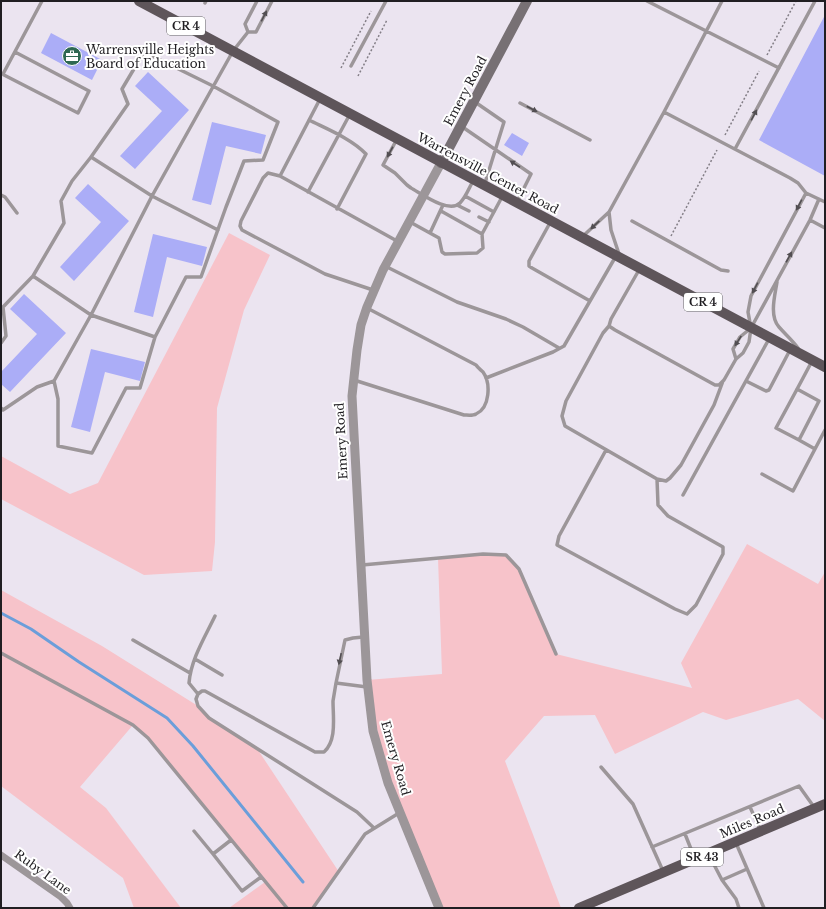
<svg xmlns="http://www.w3.org/2000/svg" width="826" height="909" viewBox="0 0 826 909" font-family="'Libre Baskerville',serif">
<style>
.green{fill:#f7c3ca}
.lines{fill:none;stroke-linecap:round;stroke-linejoin:round}
.stream{stroke:#6b9eda;stroke-width:3}
.building{fill:#abadf7}
.path{stroke:#837e86;stroke-width:1.5;stroke-dasharray:2 2;stroke-linecap:butt}
.service{stroke:#9c9699;stroke-width:3.5}
.minor{stroke:#9c9699;stroke-width:7}
.tertiary{stroke:#9c9699;stroke-width:9}
.secondary{stroke:#777074;stroke-width:10}
.primary{stroke:#5e555a;stroke-width:10}
.oneway{fill:#524e52}
.labels{text-anchor:middle;dominant-baseline:central;stroke-width:4;stroke-linejoin:round;paint-order:stroke}
.shield{fill:#fff;stroke:#636264;stroke-width:1}
.shield-label{font-size:11px;font-weight:bold;fill:#201e22}
.poi-label{font-size:12px;fill:#201e22;stroke:#fff;text-anchor:start}
.street-label{font-size:12px;fill:#201e22;stroke:#fff}
</style>
<rect width="100%" height="100%" fill="#ebe4f0"/>
<!-- green -->
<path class="green" d="M229,233L270,255L244,310L217,408L215,542L212,571L144,575L1,499V456L70,494L98,483Z
M747,544L818,584L825,572V721L798,699L726,720L703,712L615,754L595,715L544,716L505,761L561,908H438L388,783L367,680L442,674L438,558L483,554L506,555L519,569L556,654L692,688L681,663Z
M1,590L102,646L198,706L209,718L258,750L339,872L313,908H229L265,882L148,738L133,725L80,787L106,808L181,908H134L123,878L1,786Z"/>
<g class="lines">
<!-- stream -->
<path class="stream" d="M1,613L31,629L79,662L167,718L193,746L303,882"/>
</g>
<!-- building -->
<path class="building" d="M825,15V176L759,140Z
M51,33L102,60L92,80L41,53Z
M148,72L189,110L135,169L120,156L162,111L135,86Z
M212,122L266,135L261,154L226,146L211,205L192,200Z
M512,133L529,143L522,156L504,145Z
M88,184L129,221L74,281L60,267L101,222L75,198Z
M153,234L207,247L202,266L167,257L153,317L134,312Z
M24,294L66,333L10,392L1,384V372L37,334L10,309Z
M91,349L145,362L140,381L105,372L90,432L71,427Z"/>
<g class="lines">
<!-- path -->
<path class="path" d="M767,55L796,1
M341,68L371,11
M358,76L387,20
M725,135L759,71
M671,236L717,150"/>
<!-- service -->
<path class="service" d="M257,1L245,24L248,32H256L272,1
M647,1L779,68
M205,3L206,1
M15,52L89,91L78,113L4,75L3,74L42,1
M351,66L386,1
M475,102L504,122L485,183
M520,103L590,140
M664,112L722,1
M309,120C327,129 352,139 366,154L337,209
M461,126L531,174L517,202
M397,139L383,165L395,173L407,185L411,188C422,194 449,214 460,203C466,197 469,188 473,181
M735,149L815,1
M91,157L152,196L218,230
M280,176L320,99
M308,192L350,114
M1,195L5,197L17,213
M465,196L494,212
M457,205L469,211
M441,211L482,234
M609,212L664,112L790,178L798,183L806,193L825,202
M479,217L489,222
M810,220L825,228
M551,221L529,261V266L532,268L590,301
M632,221L721,270L728,271
M410,222L439,238L442,252L445,254L477,253L483,248L482,234L502,197
M430,233L443,205
M582,237L609,212L611,230L619,254
M385,266L457,302L506,319L523,327L559,348
M639,270L611,319L609,326L615,330L715,385H719L724,380L736,359L743,353L749,342L751,328L748,312L751,296L806,193
M777,282C775,295 769,316 779,327C786,335 792,340 798,348
M373,290L325,274L242,230L240,226L241,221L263,178L268,173L280,176L397,241
M155,337L91,315L33,276L64,223L61,201L72,181L91,157L128,104L122,89L144,52L213,86L278,122L263,160L244,161L226,207L201,277H186L155,337L140,388H126L92,453L58,446V399L54,381L91,315L152,196L233,51L248,32
M1,343L6,336L3,307L33,276
M736,359L733,349L740,337L751,328L810,220L819,199
M486,378L553,352L564,346L616,256
M354,380L464,415C467,415 473,416 476,414C490,408 491,383 483,372C481,370 478,368 476,365L367,308
M746,381L766,391L769,390L790,350
M797,389L819,401L799,440L776,428C788,406 800,384 812,361
M1,408L3,410L37,387L54,381
M815,449L825,430
M606,450L559,536L557,545L675,609L687,614L696,605L723,554V547L668,516L658,505L657,479L565,426L562,416L566,401L603,333L609,326
M762,474L793,491L815,449L799,440
M657,479L666,481L670,478L681,465L714,405L723,381
M683,495L769,339
M362,565L483,554L506,555L519,569L556,654
M363,637L353,638L345,640L336,683L367,687
M133,640L190,673
M1,653L133,725L148,738L287,908
M195,659L222,675
M336,683C335,689 334,695 333,701C333,718 337,740 324,752H315L205,691H202L198,694L196,699L198,706L209,718L357,812L374,828
M198,694L189,683C191,659 205,637 215,616
M601,767L633,804L663,871
M750,807L760,829
M194,831L213,854
M685,834L695,859
M231,840L213,854L242,891L261,877
M736,843L764,908
M652,847L799,786L814,807
M709,855L722,880L736,899L739,908
M722,880L747,869
M313,908L365,834L399,813"/>
<!-- minor -->
<path class="minor" d="M1,855L61,897L67,903L70,908"/>
<!-- tertiary -->
<path class="tertiary" d="M439,908L388,783L373,731L367,680L352,396L357,350L361,325L367,307L383,270L441,163"/>
<!-- secondary -->
<path class="secondary" d="M441,163L527,1"/>
<!-- primary -->
<path class="primary" d="M139,1L825,367
M579,908L825,804"/>
</g>
<!-- one-way arrows -->
<defs><path id="oneway-solid" d="M-6-.8H1V-3.2L6.5 0L1 3.2V.8H-6Z"/></defs>
<g class="oneway">
<use href="#oneway-solid" transform="translate(264 16) rotate(-63)"/>
<use href="#oneway-solid" transform="translate(532 109) rotate(28)"/>
<use href="#oneway-solid" transform="translate(754 115) rotate(-62)"/>
<use href="#oneway-solid" transform="translate(390 152) rotate(119)"/>
<use href="#oneway-solid" transform="translate(515 164) rotate(-147)"/>
<use href="#oneway-solid" transform="translate(799 205) rotate(118)"/>
<use href="#oneway-solid" transform="translate(595 225) rotate(137)"/>
<use href="#oneway-solid" transform="translate(789 257) rotate(-61)"/>
<use href="#oneway-solid" transform="translate(755 288) rotate(118)"/>
<use href="#oneway-solid" transform="translate(738 341) rotate(123)"/>
<use href="#oneway-solid" transform="translate(340 659) rotate(102)"/>
</g>
<!-- icons -->
<defs>
<symbol id="office-disc" viewBox="-11 -11 22 22"><circle r="9.5" fill="#2e6852" stroke="#fff"/><path d="M-6-3h4V-5.5h4V-3h4V5H-6ZM-1-4.5V-3h2v-1.5ZM-6 0V1H6V0Z" fill="#fff"/></symbol>
</defs>
<g fill-rule="evenodd">
<use href="#office-disc" x="61" y="45" width="22" height="22"/>
</g>
<g class="labels">
<!-- shield labels -->
<g class="shield">
<rect x="167" y="17" width="38" height="18" rx="3"/>
<rect x="684" y="293" width="38" height="18" rx="3"/>
<rect x="681" y="848" width="42" height="18" rx="3"/>
</g>
<g class="shield-label">
<text x="186" y="26">CR 4</text>
<text x="703" y="302">CR 4</text>
<text x="702" y="857">SR 43</text>
</g>
<!-- poi labels -->
<g class="poi-label">
<text x="86" y="49">Warrensville Heights<tspan x="86" dy="14">Board of Education</tspan></text>
</g>
<!-- street labels -->
<g class="street-label">
<text transform="translate(465 91) rotate(-62)">Emery Road</text>
<text transform="translate(488 173) rotate(28)">Warrensville Center Road</text>
<text transform="translate(341 441) rotate(-93)">Emery Road</text>
<text transform="translate(396 758) rotate(74)">Emery Road</text>
<text transform="translate(752 821) rotate(-23)">Miles Road</text>
<text transform="translate(43 872) rotate(36)">Ruby Lane</text>
</g>
</g>
<!-- border -->
<rect width="826" height="909" fill="none" stroke="#201e22" stroke-width="4"/>
</svg>
